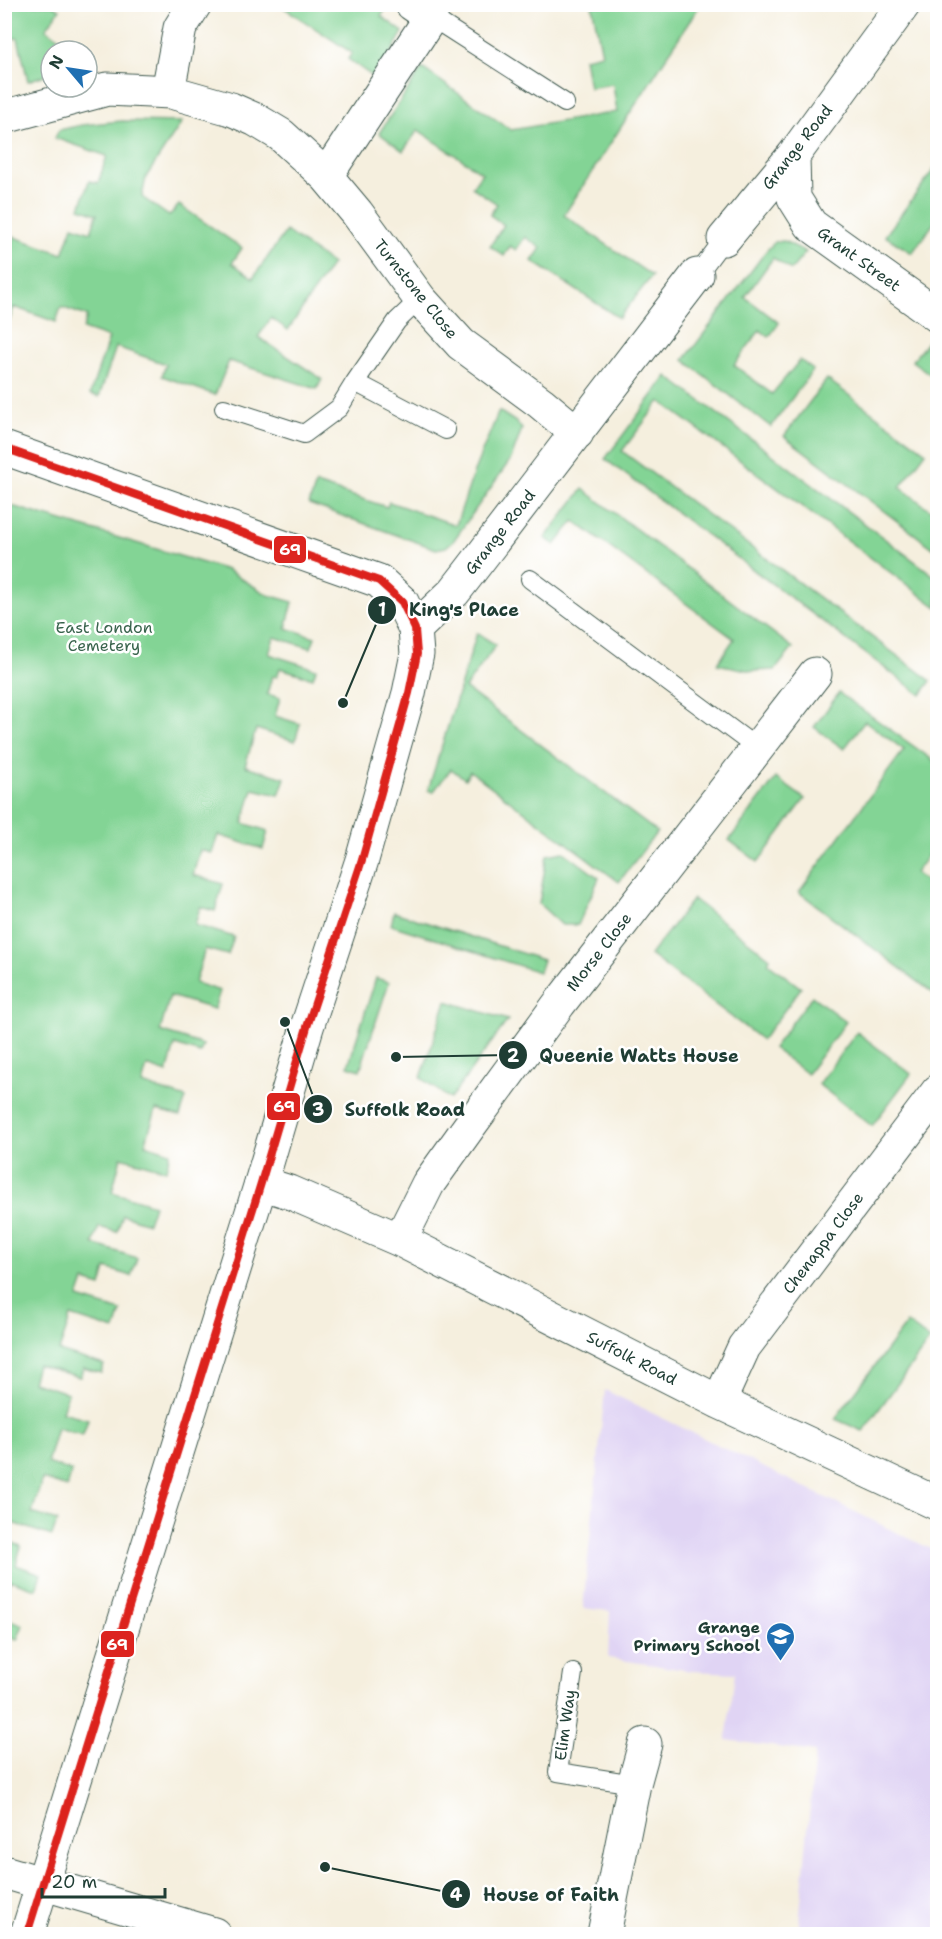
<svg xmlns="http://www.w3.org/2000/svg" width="942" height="1939" viewBox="0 0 942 1939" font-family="'Shantell Sans',sans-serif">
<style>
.built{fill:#e0d4f4}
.green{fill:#83d495;stroke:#518864;stroke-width:1.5}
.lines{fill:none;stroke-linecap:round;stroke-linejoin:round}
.service-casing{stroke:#3f584e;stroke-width:20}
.minor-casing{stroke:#3f584e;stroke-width:35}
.tertiary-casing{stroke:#3f584e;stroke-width:35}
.service{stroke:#fff;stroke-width:18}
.minor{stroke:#fff;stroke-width:33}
.tertiary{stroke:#fff;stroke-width:33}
.bus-1-casing{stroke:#fff;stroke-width:12}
.bus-1{stroke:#dc241f;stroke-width:8}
.labels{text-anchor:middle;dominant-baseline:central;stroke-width:5;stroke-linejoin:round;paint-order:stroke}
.street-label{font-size:16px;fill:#1f3d34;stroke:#fff}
.park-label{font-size:16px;fill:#38634c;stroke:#fff}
.poi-label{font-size:16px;font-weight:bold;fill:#1f3d34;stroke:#fff;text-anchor:end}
.leader{fill:none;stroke:#1f3d34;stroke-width:2}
.callout-dot{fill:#1f3d34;stroke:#fff;stroke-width:2}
.mark-label{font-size:18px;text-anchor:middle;font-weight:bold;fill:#fff}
.callout-label{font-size:18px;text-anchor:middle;font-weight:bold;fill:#1f3d34;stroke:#fff;stroke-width:5;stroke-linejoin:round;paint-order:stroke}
.line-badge{stroke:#fff;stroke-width:2}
.badge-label{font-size:16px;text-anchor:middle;font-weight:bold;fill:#fff}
</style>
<rect width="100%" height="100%" fill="#fff"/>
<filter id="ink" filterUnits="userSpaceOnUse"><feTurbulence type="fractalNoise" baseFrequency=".0167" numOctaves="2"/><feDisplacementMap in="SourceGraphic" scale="12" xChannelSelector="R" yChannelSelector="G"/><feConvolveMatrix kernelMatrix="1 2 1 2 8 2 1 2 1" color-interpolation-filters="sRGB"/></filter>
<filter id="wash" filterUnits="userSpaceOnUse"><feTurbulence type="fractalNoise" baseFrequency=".008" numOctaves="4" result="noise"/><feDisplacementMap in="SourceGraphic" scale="24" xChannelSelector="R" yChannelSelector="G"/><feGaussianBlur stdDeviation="1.35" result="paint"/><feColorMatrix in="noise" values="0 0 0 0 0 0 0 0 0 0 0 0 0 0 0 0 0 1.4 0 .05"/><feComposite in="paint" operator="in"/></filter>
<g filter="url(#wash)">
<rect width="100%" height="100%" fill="#f5efde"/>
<!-- built -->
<path class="built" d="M605,1390L937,1552V1934H798L815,1752L726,1740L735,1673L692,1671L608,1658L610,1611L583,1608Z"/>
<!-- green -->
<path class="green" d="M4,5H53L60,9L46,29L78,51H51V73L28,81L18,38L11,39Z
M280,5H389L381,16L403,32L376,79L348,59L352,53Z
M592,5H700L564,215L652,276L619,318L532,261L541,248L525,237L516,250L510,246L504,256L490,246L504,225L490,215L497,204L472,187L482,173L418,130L403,151L379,133L422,68L511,130L617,112L613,84L589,88L584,58L602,54Z
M122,121L182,122L146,177L142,197L169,216L179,205L242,248L232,263L253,278L286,231L332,264L288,330L271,318L258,337L322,379L317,389L229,361L215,395L162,376L166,364L116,347L99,397L90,394L109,338L83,329L87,316L61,307L56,322L14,307L9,322L5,320V240L12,243L14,237L63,254L73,226L91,232L97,214L80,208L89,181L98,183L107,156L55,138L59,130L82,125Z
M937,165V219L912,253L885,236Z
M784,241L806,252L791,270L773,258L745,297L779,323L769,337L760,330L734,365L772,394L800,360L813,370L771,427L684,360L767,250L775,242Z
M928,341L937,348V379L912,361Z
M667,376L937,578V607L660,401L622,451L931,681L921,695L605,459Z
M827,379L926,452L900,487L937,515V551L784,436Z
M499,411L516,422L522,429L511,459L454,540L446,547L436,549L309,504L316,484L387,507L389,502L456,525L476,466Z
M583,489L793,648L775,670L752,671L717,664L734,639L574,521L555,545L545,538Z
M5,504L227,570L268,595L293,602L286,628L315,637L311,648L274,637L269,654L316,669L313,678L280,668L277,677L272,676L267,694L280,698L275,716L300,724L295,741L256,729L245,766L285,778L279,795L253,789L243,823L268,831L263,849L218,835L212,853L200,850L193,875L223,884L215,911L200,907L195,925L234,937L228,955L205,949L195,983L220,991L214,1009L170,996L160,1031L203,1045L200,1053L175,1045L167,1073L147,1066L142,1084L186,1098L180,1116L156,1110L145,1144L170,1152L166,1170L121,1157L112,1192L154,1205L148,1223L123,1215L117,1232L99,1227L93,1244L137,1258L131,1276L106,1268L101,1286L84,1281L78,1298L121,1311L115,1330L71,1316L59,1351L104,1365L101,1373L83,1368L80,1377L37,1365L32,1382L68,1393L62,1412L88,1419L83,1435L57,1428L47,1463L72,1471L67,1487L42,1479L32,1513L57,1521L52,1536L9,1522L4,1535Z
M477,633L496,645L465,688L657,832L619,882L470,771L465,779L451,769L433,792L428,790Z
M839,693L937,763V843L915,873L937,890V996L799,892L904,750L865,721L844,749L814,727Z
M776,778L805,799L758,862L729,840Z
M564,852L599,878L578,925H562L539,904L547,855Z
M693,899L770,958L768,963L801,988L762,1040L650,955Z
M394,912L543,960L539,972L391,925Z
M376,978L389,982L360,1070L348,1066Z
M812,996L846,1022L807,1074L773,1048Z
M446,1001L508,1020L450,1099L421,1078Z
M857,1032L911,1074L872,1126L818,1084Z
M907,1323L930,1340L863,1431L835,1419Z
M5,1540L21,1546L16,1565L41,1574L36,1589L10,1580L5,1596Z
M5,1618L23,1625L17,1640L5,1636Z"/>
</g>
<g filter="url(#ink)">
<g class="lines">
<defs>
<path id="service" d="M431,17L565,103
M697,275L724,239
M420,299L397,321L355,382L446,430
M224,408L304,434L339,408L355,382
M530,579L758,749
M573,1673L558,1772L634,1784"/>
<path id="minor" d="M168,91L180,28L195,4
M4,117L107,89L171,92L231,109L256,120L281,135L326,176L357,213L420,299L461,344L541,403L577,433
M793,156L794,198L811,225L938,316
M326,176L431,17L412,4
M724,239L793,156L904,4
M415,629L454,592L468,574L697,275
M261,1183L289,1192L400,1240L719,1402L938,1504
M400,1240L428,1184L471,1124L559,1004L815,674
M719,1402L744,1347L938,1091
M4,1872L214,1934
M604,1934L634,1784L645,1744"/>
<path id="tertiary" d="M4,448L379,581L402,602L415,629L417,654L409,693L362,860L307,1027L261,1183L27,1934"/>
</defs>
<!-- service casing -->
<use href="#service" class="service-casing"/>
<!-- minor casing -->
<use href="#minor" class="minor-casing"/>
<!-- tertiary casing -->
<use href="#tertiary" class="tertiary-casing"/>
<!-- service -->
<use href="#service" class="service"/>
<!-- minor -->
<use href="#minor" class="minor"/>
<!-- tertiary -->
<use href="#tertiary" class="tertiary"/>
<defs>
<path id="bus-1" d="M4,448L379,581L402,602L415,629L417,654L409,693L362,860L307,1027L261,1183L27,1934"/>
</defs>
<!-- bus-1 casing -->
<use href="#bus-1" class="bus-1-casing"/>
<!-- bus-1 -->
<use href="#bus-1" class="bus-1"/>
</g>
</g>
<!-- icons -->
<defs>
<symbol id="school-pin" viewBox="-11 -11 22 30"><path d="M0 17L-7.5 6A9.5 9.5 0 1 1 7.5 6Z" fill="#1f6fb2" stroke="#fff"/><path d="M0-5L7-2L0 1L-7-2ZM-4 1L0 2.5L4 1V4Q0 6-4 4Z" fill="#fff"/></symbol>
</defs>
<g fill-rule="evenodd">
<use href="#school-pin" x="764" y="1620" width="33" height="45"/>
</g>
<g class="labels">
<!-- street labels -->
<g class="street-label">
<text transform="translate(797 147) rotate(-52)">Grange Road</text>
<text transform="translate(859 259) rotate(36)">Grant Street</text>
<text transform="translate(416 289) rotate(51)">Turnstone Close</text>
<text transform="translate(500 532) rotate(-52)">Grange Road</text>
<text transform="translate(599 952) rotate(-52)">Morse Close</text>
<text transform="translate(823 1243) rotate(-53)">Chenappa Close</text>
<text transform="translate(632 1358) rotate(27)">Suffolk Road</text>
<text transform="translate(565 1725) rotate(-82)">Elim Way</text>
</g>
<!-- park labels -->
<g class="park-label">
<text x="104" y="627">East London<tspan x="104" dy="18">Cemetery</tspan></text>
</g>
<!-- poi labels -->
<g class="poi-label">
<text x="760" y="1627">Grange<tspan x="760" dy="18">Primary School</tspan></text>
</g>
</g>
<!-- callouts -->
<path class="leader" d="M343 703L382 610M396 1057L513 1055M285 1022L318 1109M325 1867L456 1894"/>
<g class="callout-dot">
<circle cx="343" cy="703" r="6"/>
<circle cx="396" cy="1057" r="6"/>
<circle cx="285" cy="1022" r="6"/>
<circle cx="325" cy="1867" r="6"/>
<circle cx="382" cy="610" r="15"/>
<circle cx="513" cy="1055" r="15"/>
<circle cx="318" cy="1109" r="15"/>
<circle cx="456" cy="1894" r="15"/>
</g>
<g class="mark-label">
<text x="382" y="616">1</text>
<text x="513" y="1062">2</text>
<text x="318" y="1116">3</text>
<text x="456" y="1901">4</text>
</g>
<g class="callout-label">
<text x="464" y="616">King's Place</text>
<text x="639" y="1062">Queenie Watts House</text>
<text x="405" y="1116">Suffolk Road</text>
<text x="551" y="1901">House of Faith</text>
</g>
<g class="line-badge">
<rect x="273" y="535" width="34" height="29" rx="6" fill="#dc241f"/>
<rect x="266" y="1092" width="35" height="29" rx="6" fill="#dc241f"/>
<rect x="100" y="1630" width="35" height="28" rx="6" fill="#dc241f"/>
</g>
<g class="badge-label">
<text x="290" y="555">69</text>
<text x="284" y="1112">69</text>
<text x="117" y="1650">69</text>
</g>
<!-- margin -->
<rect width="942" height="1939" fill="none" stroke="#fff" stroke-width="24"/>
<!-- north arrow -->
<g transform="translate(69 69) rotate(299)"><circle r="28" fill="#ffffff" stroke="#a5b1ae" stroke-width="1.5"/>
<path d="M0-4.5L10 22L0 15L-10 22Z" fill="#1f6fb2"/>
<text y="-9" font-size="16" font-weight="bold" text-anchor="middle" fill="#1f3d34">N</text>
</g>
<!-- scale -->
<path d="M42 1888v9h123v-9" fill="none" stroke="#1f3d34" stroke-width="3"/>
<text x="51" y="1888" font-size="18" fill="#1f3d34" stroke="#ffffff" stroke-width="4.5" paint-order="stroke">20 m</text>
</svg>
